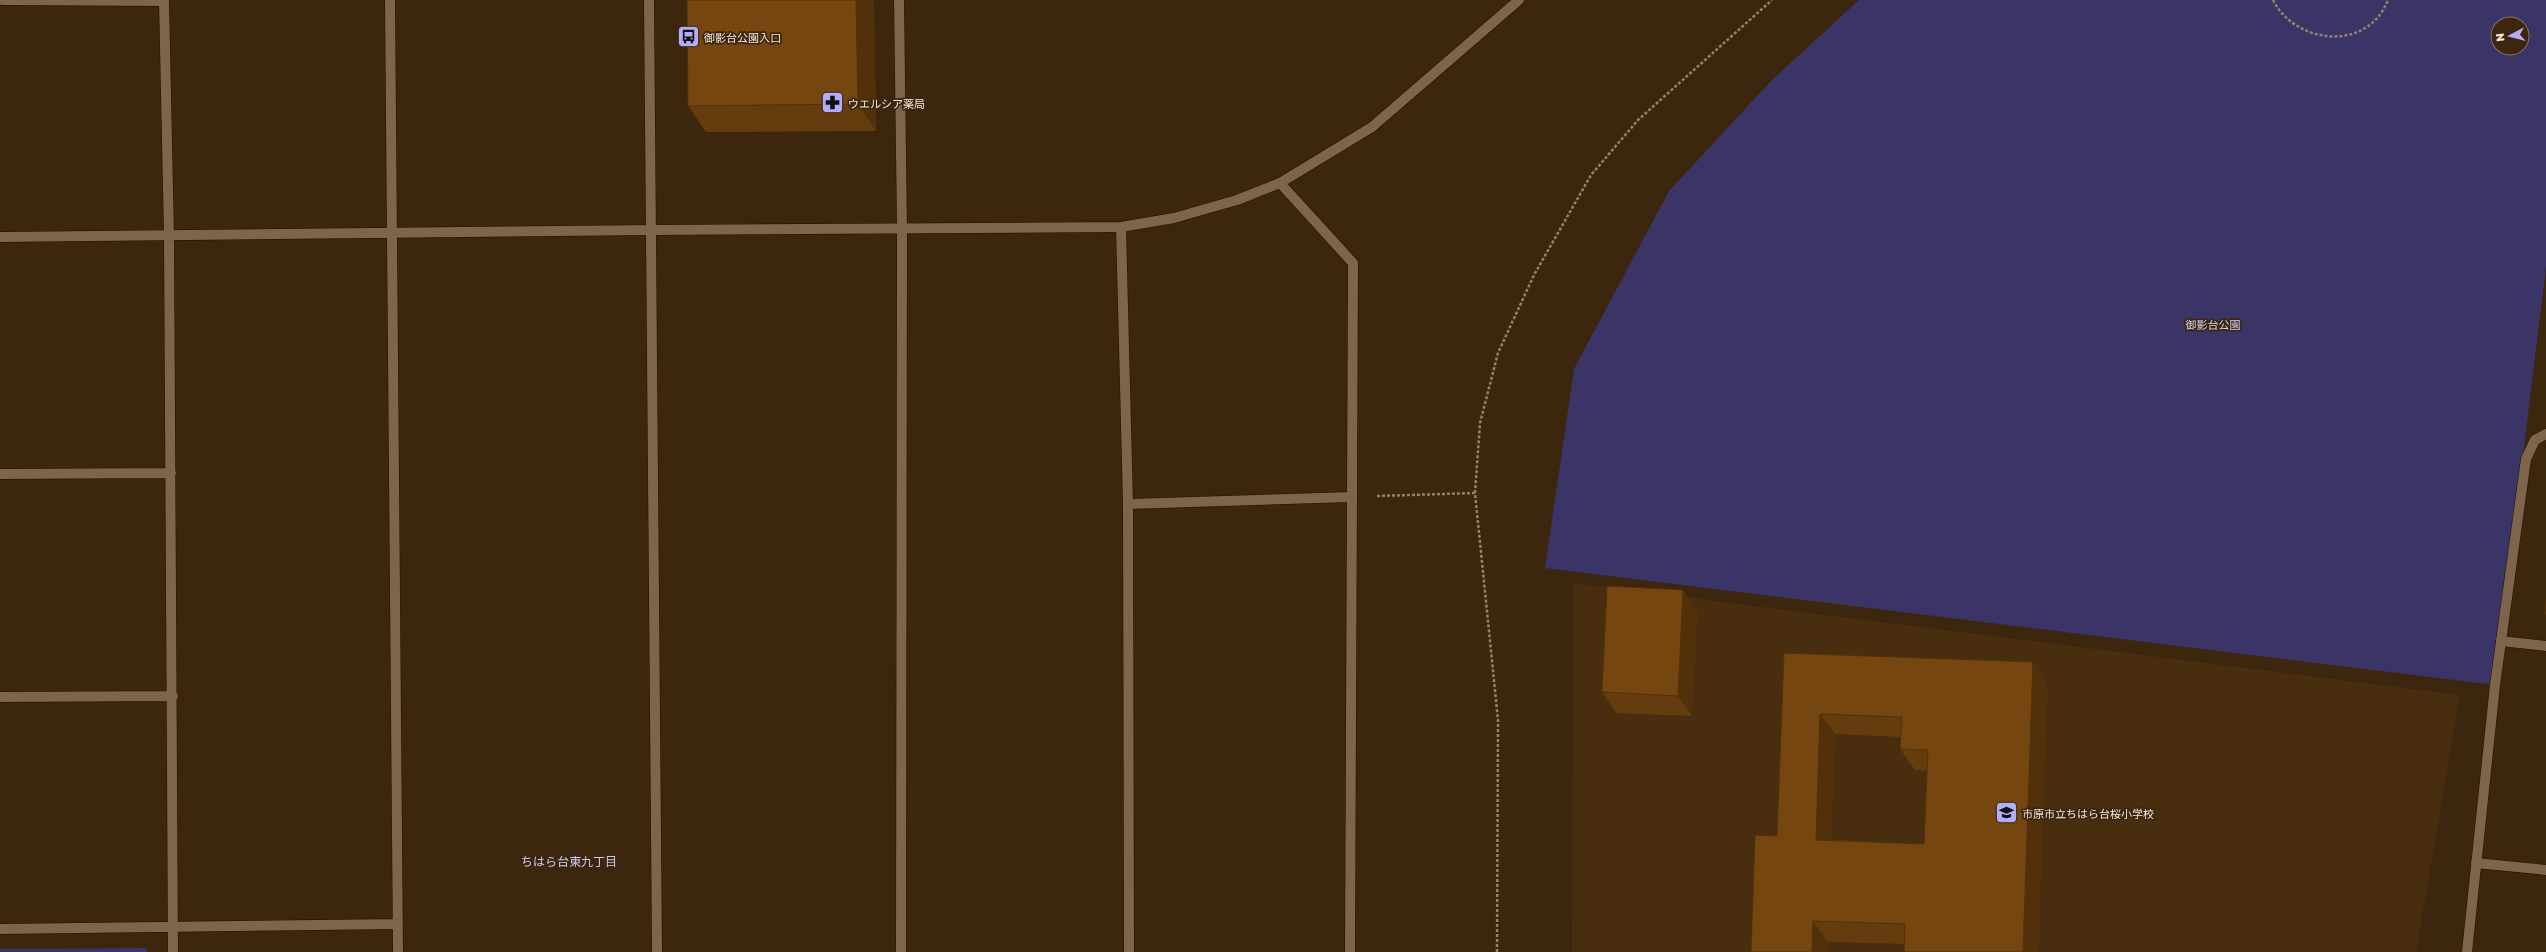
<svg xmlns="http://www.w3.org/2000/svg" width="2546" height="952" viewBox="0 0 2546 952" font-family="'Golos Text','Noto Sans JP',sans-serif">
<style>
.built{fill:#492d0f}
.green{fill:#3b3567;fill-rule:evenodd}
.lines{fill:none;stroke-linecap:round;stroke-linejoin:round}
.minor-casing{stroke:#220e00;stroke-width:11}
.tertiary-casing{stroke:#220e00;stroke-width:11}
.path{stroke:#94816e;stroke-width:2.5;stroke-dasharray:3 2;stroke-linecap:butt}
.minor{stroke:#7e644c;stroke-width:10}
.tertiary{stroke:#7e644c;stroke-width:10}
.wall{fill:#653c0d;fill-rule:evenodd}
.shaded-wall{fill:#52310a}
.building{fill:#75460f;stroke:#52310a;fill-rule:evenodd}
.labels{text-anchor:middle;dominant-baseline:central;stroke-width:3.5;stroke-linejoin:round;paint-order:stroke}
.poi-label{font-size:11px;fill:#f7e8da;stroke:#3c260e;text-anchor:start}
.park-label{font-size:11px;fill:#d6d5f9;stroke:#3c260e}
.neighbourhood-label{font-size:12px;fill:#cccaf5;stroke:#3c260e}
</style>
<rect width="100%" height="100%" fill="#3c260e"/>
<!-- built -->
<path class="built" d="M1573,583L2460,695L2416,952H1572Z"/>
<!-- green -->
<path class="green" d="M1859,0H2546V267L2495,685L1545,568L1574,369L1669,191L1772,80ZM2498,24H2522V48H2498Z
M145,948L148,952H0V949Z"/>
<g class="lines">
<defs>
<path id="minor" d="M2,0L164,1
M164,0L169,236L173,952
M390,0L398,952
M899,0L902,229L901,952
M1280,183L1353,263L1350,952
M1121,227L1128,504L1129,952
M0,237L652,230
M0,474L171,473
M1128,504L1352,497
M2501,641L2546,646
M0,697L173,696
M2476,863L2546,870
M0,929L398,924"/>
<path id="tertiary" d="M649,0L657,952
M652,230L1121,227L1174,218L1237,200L1280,183L1372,127L1519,0
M2467,952L2495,685L2526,459L2535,440L2546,434"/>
</defs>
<!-- minor casing -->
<use href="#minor" class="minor-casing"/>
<!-- tertiary casing -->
<use href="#tertiary" class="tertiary-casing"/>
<!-- path -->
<path class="path" d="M2273,0C2296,45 2368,52 2388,0
M1377,496L1475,493
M1497,952L1498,720L1475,493L1480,423L1498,353L1534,275L1591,175L1638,120L1772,0"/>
<!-- minor -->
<use href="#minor" class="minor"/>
<!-- tertiary -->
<use href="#tertiary" class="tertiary"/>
</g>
<!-- wall -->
<path class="wall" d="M687,0H874L876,131L706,132L688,106Z
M1683,590L1697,610L1692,716L1616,713L1602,692Z
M1784,653L2033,662L2047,683L2038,952H1904V944L1828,942V952H1751L1777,836ZM1835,734L1901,737L1900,749L1915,770L1927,771L1924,844L1831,840Z"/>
<!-- shaded-wall -->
<path class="shaded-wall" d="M856,0H874L876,131L858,104Z
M1683,590L1697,610L1692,716L1678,696Z
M2033,662L2047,683L2038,952H2023Z
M1820,714L1835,734L1830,861L1816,840Z
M1813,921L1828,942V952H1812Z"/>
<!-- building -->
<path class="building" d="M687,0H856L858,104L688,106Z
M1607,586L1683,590L1678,696L1602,692Z
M2546,600V615H2545Z
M1784,653L2033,662L2023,952H1904L1905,924L1813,921L1812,952H1751L1755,835L1777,836ZM1820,714L1902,717L1900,749L1928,750L1924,844L1816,840Z"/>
<!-- icons -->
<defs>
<symbol id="bus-square" viewBox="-11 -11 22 22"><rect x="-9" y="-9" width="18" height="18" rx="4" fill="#b2adf9" stroke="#3c260e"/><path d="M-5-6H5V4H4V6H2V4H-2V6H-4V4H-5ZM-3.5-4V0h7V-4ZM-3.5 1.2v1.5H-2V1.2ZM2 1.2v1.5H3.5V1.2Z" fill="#111"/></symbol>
<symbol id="pharmacy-square" viewBox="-11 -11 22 22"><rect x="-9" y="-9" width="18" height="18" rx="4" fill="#b2adf9" stroke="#3c260e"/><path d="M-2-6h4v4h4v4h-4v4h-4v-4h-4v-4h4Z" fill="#111"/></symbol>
<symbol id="school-square" viewBox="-11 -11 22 22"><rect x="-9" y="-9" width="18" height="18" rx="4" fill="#b2adf9" stroke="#3c260e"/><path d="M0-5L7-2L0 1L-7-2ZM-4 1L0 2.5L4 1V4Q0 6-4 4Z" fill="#111"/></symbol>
</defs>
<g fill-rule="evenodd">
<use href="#bus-square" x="676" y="24" width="25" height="25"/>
<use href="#pharmacy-square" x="820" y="90" width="25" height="25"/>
<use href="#school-square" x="1994" y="800" width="25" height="25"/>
</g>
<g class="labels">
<!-- poi labels -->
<g class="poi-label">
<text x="704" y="37">御影台公園入口</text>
<text x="848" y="103">ウエルシア薬局</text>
<text x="2022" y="813">市原市立ちはら台桜小学校</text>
</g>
<!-- park labels -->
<g class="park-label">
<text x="2213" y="324">御影台公園</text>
</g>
<!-- neighbourhood labels -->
<g class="neighbourhood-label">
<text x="569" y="861">ちはら台東九丁目</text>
</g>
</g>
<!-- north arrow -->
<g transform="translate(2510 36) rotate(263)"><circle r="19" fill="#3c260e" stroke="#877460"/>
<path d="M0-3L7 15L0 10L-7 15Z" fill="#b2adf9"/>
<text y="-6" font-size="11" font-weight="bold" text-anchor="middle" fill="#f7e8da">N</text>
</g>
</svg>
